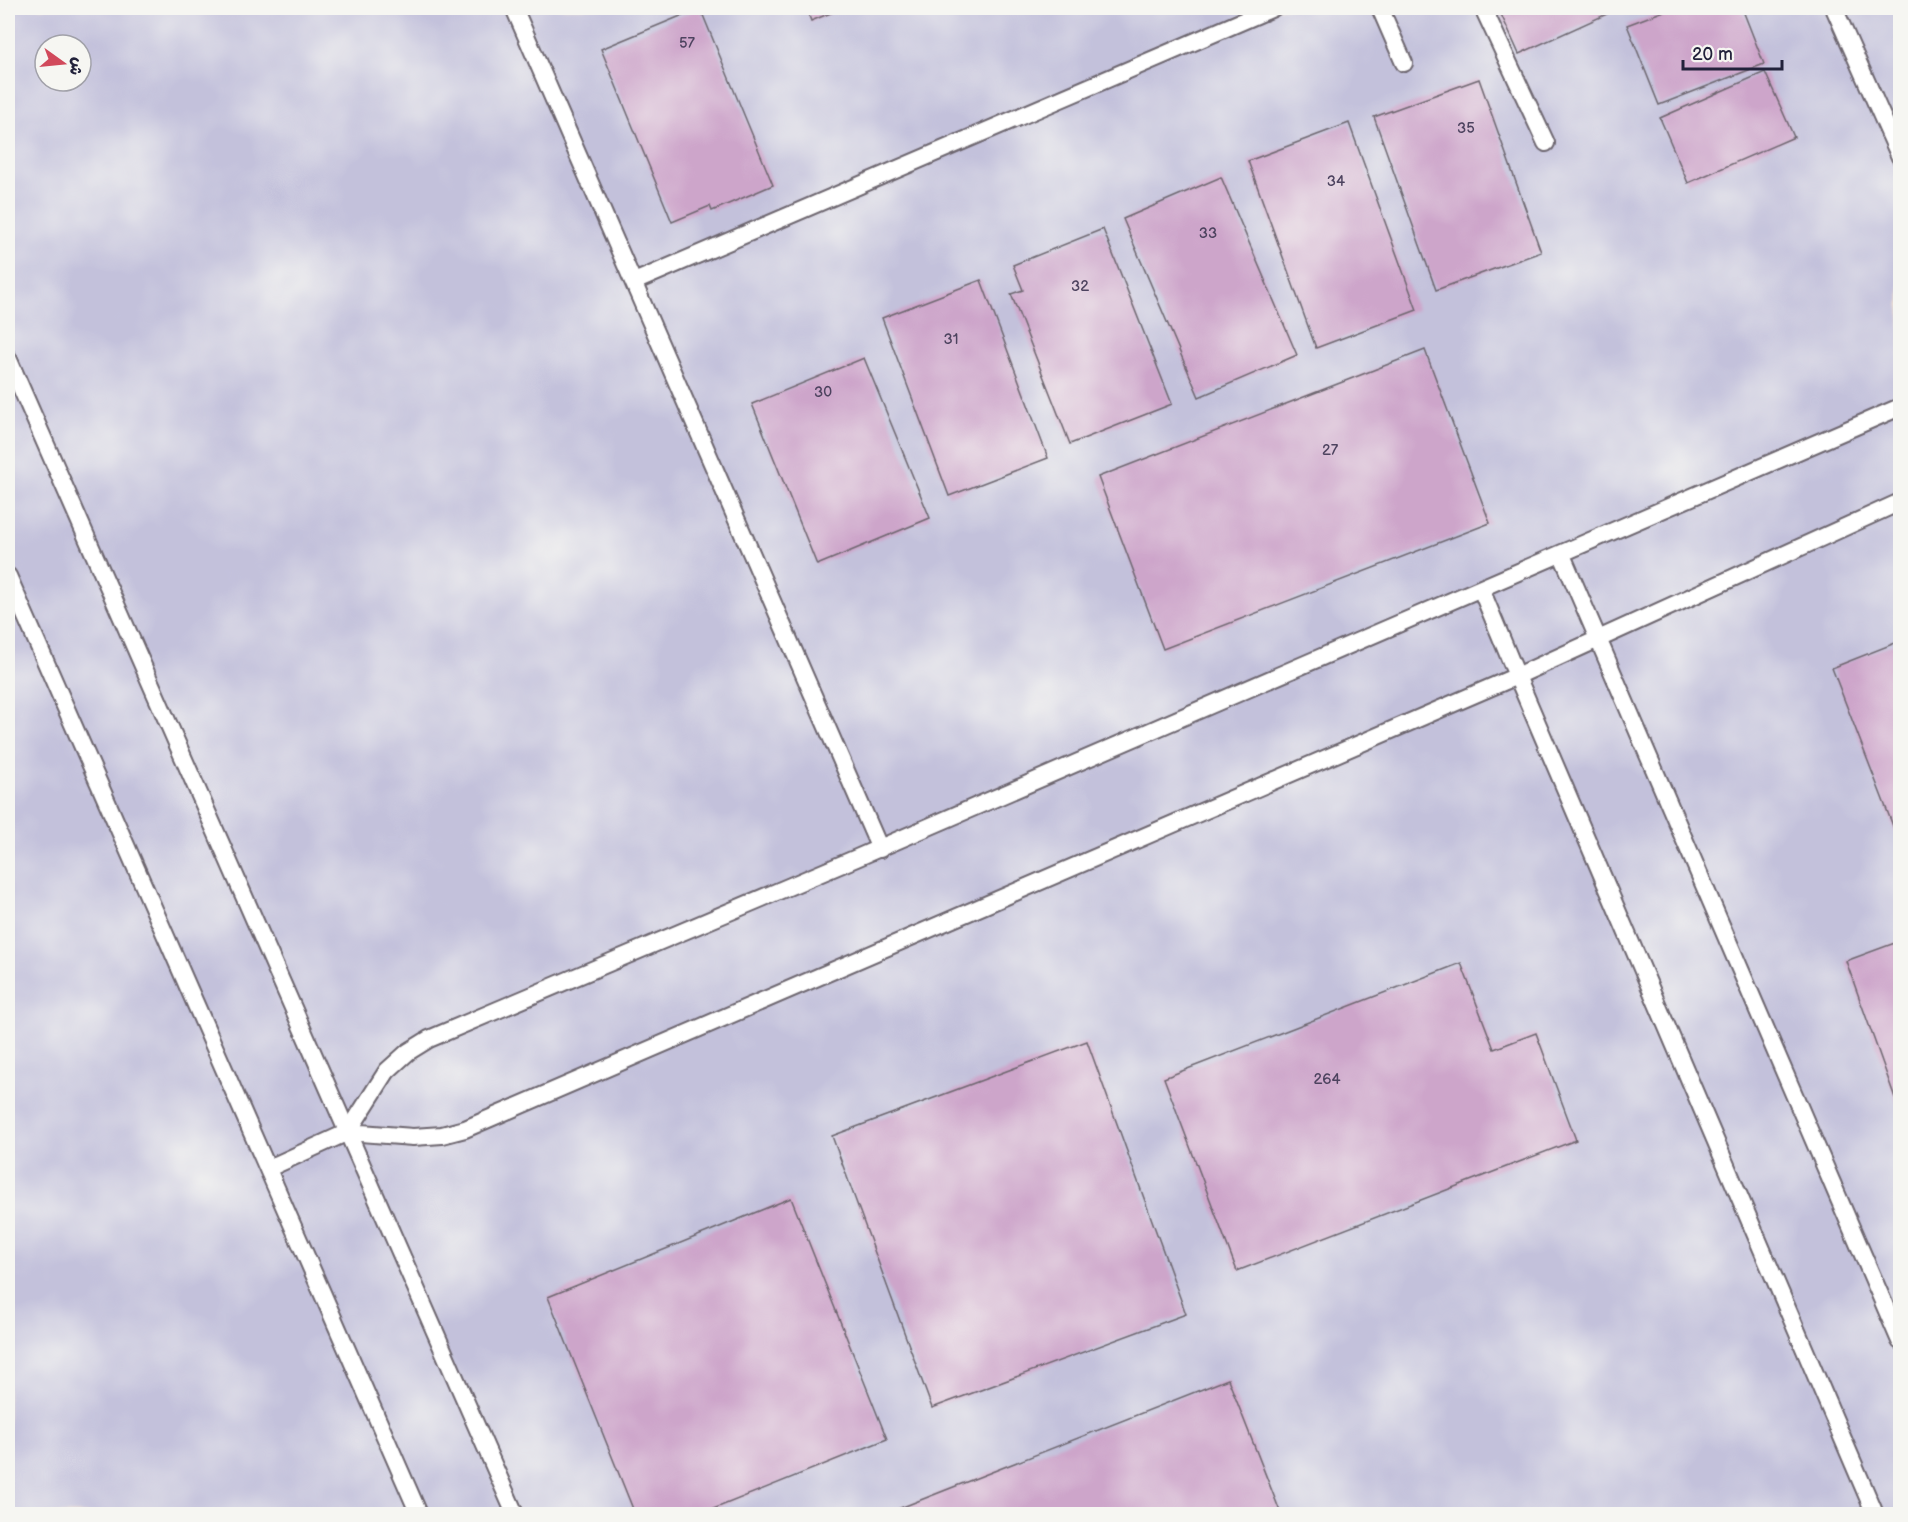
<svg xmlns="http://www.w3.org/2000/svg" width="1908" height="1522" viewBox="0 0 1908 1522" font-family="'Balsamiq Sans','Playpen Sans Arabic',sans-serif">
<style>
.industrial{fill:#c3c1db;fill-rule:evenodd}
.building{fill:#cda5ca}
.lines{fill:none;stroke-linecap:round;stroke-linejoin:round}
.lane-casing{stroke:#6c656e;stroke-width:20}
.lane{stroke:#fff;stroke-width:16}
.labels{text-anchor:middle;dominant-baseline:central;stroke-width:4.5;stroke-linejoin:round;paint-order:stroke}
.number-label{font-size:15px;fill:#4d435f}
</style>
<rect width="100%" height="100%" fill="#f6f6f2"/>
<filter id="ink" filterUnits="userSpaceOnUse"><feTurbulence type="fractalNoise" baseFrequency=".0167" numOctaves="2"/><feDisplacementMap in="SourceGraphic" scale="12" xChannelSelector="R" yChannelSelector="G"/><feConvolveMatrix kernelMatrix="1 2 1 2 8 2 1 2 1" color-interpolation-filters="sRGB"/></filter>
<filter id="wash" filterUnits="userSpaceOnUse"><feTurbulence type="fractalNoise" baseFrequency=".008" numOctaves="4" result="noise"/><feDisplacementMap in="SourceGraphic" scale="24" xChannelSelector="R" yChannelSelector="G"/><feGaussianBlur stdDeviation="1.35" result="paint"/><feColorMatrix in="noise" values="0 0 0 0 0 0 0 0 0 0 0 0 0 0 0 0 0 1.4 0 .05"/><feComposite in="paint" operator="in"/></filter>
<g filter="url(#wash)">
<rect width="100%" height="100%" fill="#f5e2cc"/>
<!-- industrial -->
<path class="industrial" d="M8,8H1900V1514H8ZM45,45H81V81H45Z"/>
<g id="blocks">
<!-- building -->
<path class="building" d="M700,8L773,185L712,211L710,206L672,222L601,49Z
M806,8H843L811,21Z
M1510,8H1604L1607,14L1519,54L1500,12Z
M1672,8H1742L1764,64L1659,105L1627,25Z
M1765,72L1794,137L1688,183L1660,118Z
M1479,79L1541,252L1436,290L1374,117Z
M1349,123L1417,310L1316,348L1248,161Z
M1221,177L1297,355L1199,397L1123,219Z
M1103,229L1172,404L1070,444L1011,294L1023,290L1013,265Z
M981,280L1048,458L949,496L882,318Z
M1425,350L1490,523L1163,649L1098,477Z
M864,358L930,518L817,565L752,404Z
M1900,641V844L1832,668Z
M1900,941V1108L1899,1109L1846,961Z
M1461,963L1494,1049L1536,1033L1576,1140L1237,1271L1164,1078Z
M1087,1041L1186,1314L932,1408L832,1136Z
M791,1198L887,1439L701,1514H635L548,1297Z
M1228,1379L1281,1514H885Z"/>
</g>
</g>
<g filter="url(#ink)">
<use href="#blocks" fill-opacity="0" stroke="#6c656e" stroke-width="1.5"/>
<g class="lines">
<defs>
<path id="lane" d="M514,8L880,849
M1380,8L1404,63
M1483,8L1546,143
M1834,8L1900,157
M634,282L1273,8
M8,358L515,1514
M1562,555L1900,1341
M8,576L419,1514
M1481,589L1517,676L1875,1514
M348,1132L387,1071L408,1052L429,1039C921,832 1412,621 1900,407
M269,1168L348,1132L413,1137L442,1135L465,1129L1517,676L1900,502"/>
</defs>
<!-- lane casing -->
<use href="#lane" class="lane-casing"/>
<!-- lane -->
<use href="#lane" class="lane"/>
</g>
</g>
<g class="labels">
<!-- number labels -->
<g class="number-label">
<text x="687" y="43">57</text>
<text x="1466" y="128">35</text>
<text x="1336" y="181">34</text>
<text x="1208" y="233">33</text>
<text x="1080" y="286">32</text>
<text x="951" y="339">31</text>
<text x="823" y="392">30</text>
<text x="1330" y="450">27</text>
<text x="1327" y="1079">264</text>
</g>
</g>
<!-- margin -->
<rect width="1908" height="1522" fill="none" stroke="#f6f6f2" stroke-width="30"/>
<!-- north arrow -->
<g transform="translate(63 63) rotate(105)"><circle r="28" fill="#f6f6f2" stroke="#a1a1a9" stroke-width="1.5"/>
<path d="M0-4.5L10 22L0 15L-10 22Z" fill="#d1495b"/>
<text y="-9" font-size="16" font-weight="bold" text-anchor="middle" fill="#22223b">ش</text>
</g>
<!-- scale -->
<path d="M1683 60v9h99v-9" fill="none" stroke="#22223b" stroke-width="3"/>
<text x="1692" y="60" font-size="18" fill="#22223b" stroke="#f6f6f2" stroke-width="4.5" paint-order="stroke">20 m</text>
</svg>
